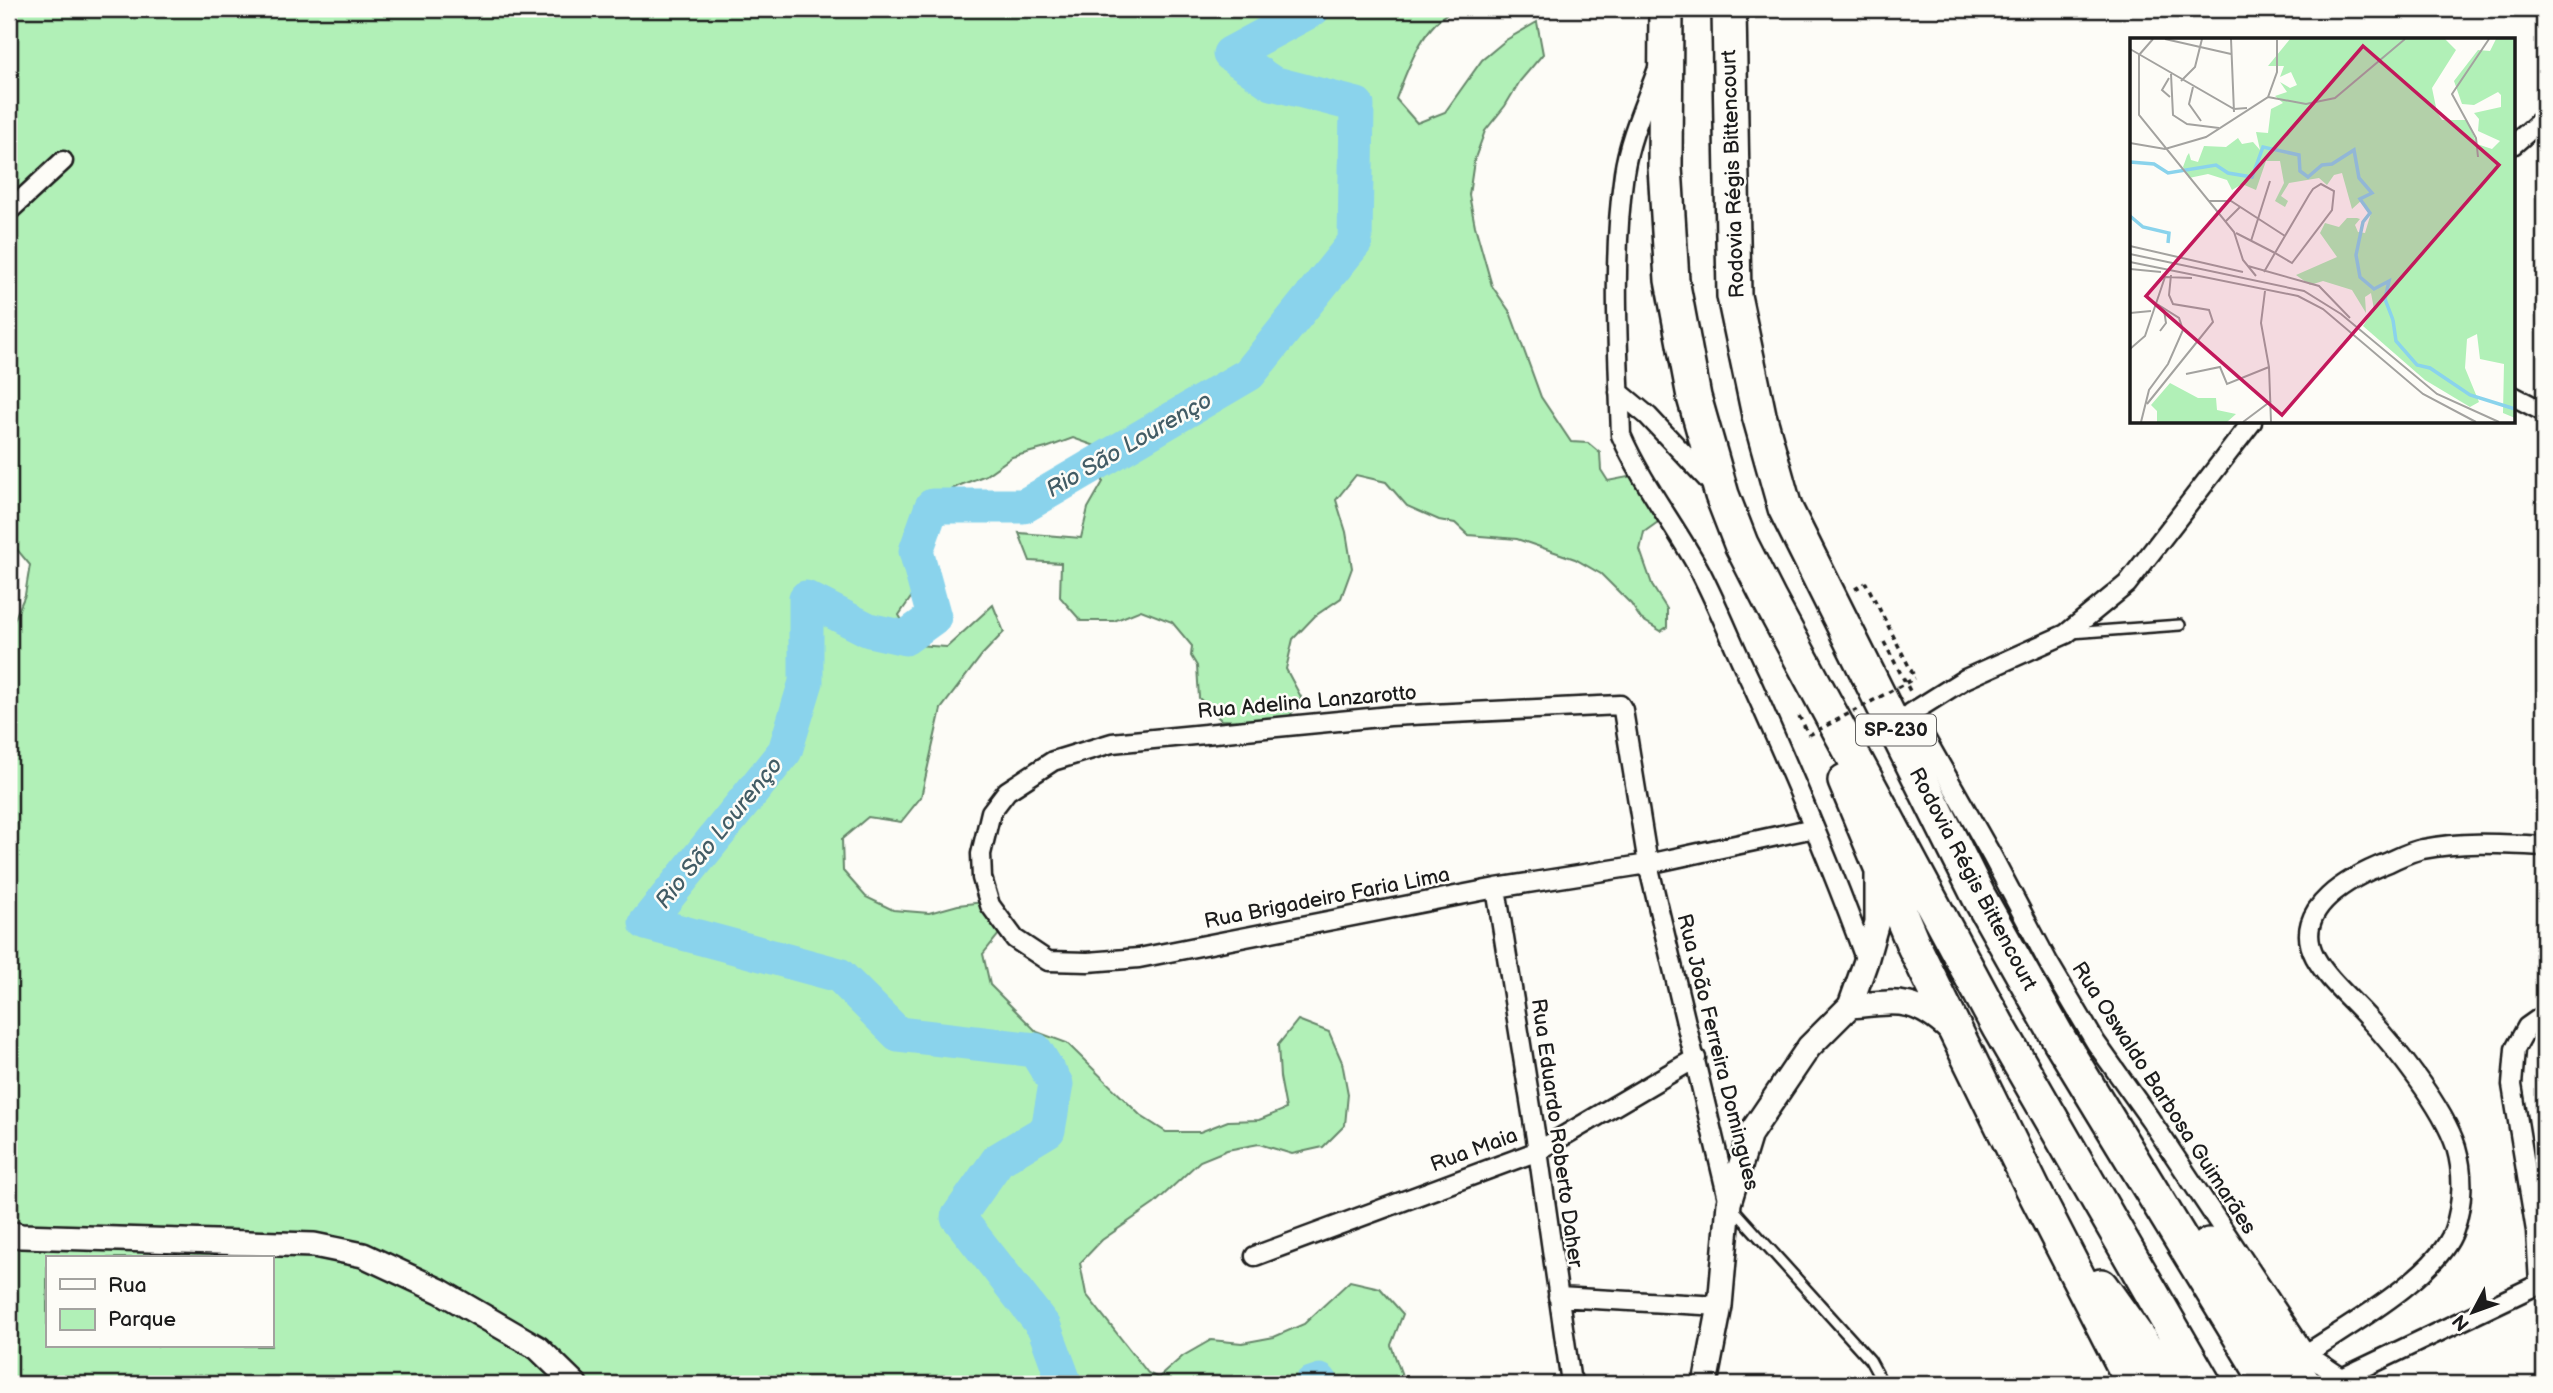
<svg xmlns="http://www.w3.org/2000/svg" width="2553" height="1393" viewBox="0 0 2553 1393" font-family="'Balsamiq Sans',sans-serif">
<style>
.green{fill:#b1f0b7;stroke:#66866a;stroke-width:2;fill-rule:evenodd}
.lines{fill:none;stroke-linecap:round;stroke-linejoin:round}
.river{stroke:#8ad3ec;stroke-width:35}
.service-casing{stroke:#1c1c1c;stroke-width:14}
.minor-casing{stroke:#1c1c1c;stroke-width:23}
.tertiary-casing{stroke:#1c1c1c;stroke-width:28}
.motorway-casing{stroke:#1c1c1c;stroke-width:38}
.path{stroke:#1c1c1c;stroke-width:3.5;stroke-dasharray:5 5;stroke-linecap:butt}
.service{stroke:#fdfcf7;stroke-width:9}
.minor{stroke:#fdfcf7;stroke-width:18}
.tertiary{stroke:#fdfcf7;stroke-width:23}
.motorway{stroke:#fdfcf7;stroke-width:33}
.path-bridge{stroke:#1c1c1c;stroke-width:3.5;stroke-dasharray:5 5;stroke-linecap:butt}
.labels{text-anchor:middle;dominant-baseline:central;stroke-width:5;stroke-linejoin:round;paint-order:stroke}
.shield{fill:#fdfcf7;stroke:#605f5e;stroke-width:2}
.shield-label{font-size:19px;font-weight:bold;fill:#1c1c1c}
.street-label{font-size:21px;fill:#1c1c1c;stroke:#fdfcf7}
.water-label{font-size:23px;font-style:italic;fill:#425c65;stroke:#fdfcf7}
.inset-river{fill:none;stroke:#8ad3ec;stroke-width:3.5}
.inset-road{fill:none;stroke:#a3a29f;stroke-width:2}
.view{fill:#c2185b;fill-opacity:0.15;stroke:#c2185b;stroke-width:3.5}
.inset-edge{fill:none;stroke:#1c1c1c;stroke-width:3.5}
</style>
<rect width="100%" height="100%" fill="#fdfcf7"/>
<filter id="ink" filterUnits="userSpaceOnUse"><feTurbulence type="fractalNoise" baseFrequency=".0143" numOctaves="2"/><feDisplacementMap in="SourceGraphic" scale="14" xChannelSelector="R" yChannelSelector="G"/><feConvolveMatrix kernelMatrix="1 2 1 2 8 2 1 2 1" color-interpolation-filters="sRGB"/></filter>
<g filter="url(#ink)">
<!-- green -->
<path class="green" d="M9,9H1454C1422,26 1408,68 1396,99L1417,123L1445,112L1482,60L1506,40L1537,22L1543,54L1520,81L1505,106L1485,131L1474,161L1469,195L1475,226L1492,286L1510,312L1541,397L1571,442L1588,443L1600,453L1601,470L1608,481L1643,474L1658,491V522L1644,532L1640,550L1653,587L1667,609V627L1661,631L1641,619L1631,604L1601,574L1575,559L1517,539L1468,535L1455,523L1439,520L1407,506L1386,482L1356,475L1336,500L1346,532L1352,568L1341,598L1315,616L1293,639L1286,669L1301,697L1286,723L1221,720L1199,698L1197,666L1191,656L1192,646L1172,622L1141,610L1114,621H1081L1060,597L1061,563L1030,561L1019,533L1081,538L1088,508L1103,482L1104,449L1073,438L1046,448L1012,457L986,475L958,486L930,501L928,532L934,564L899,615L916,645L947,647L993,605L1004,632L982,655L941,709L921,797L901,822L868,817L842,839L843,871L866,897L893,910L929,913L958,905L992,901L1003,929L983,954L990,985L1037,1032L1067,1043L1141,1116L1166,1132H1200L1228,1121L1259,1120L1286,1109L1280,1077L1278,1045L1298,1020L1329,1032L1342,1062L1348,1094L1345,1125L1323,1147L1292,1154L1259,1144L1227,1150L1200,1161L1154,1204L1102,1240L1080,1263L1086,1294L1148,1373L1158,1378L1183,1356L1211,1340L1242,1343L1274,1337L1304,1324L1350,1281L1380,1288L1403,1314L1391,1345L1405,1384H9V632L25,595L30,565L9,540ZM47,1258H271V1346H47Z"/>
<g class="lines">
<!-- river -->
<path class="river" d="M1065,1384L1044,1327L958,1217L998,1160L1048,1130L1056,1084L1035,1050L898,1034L839,975L646,923L785,751L806,682V598L869,630L905,638L934,617L916,551L932,506H1024L1249,374L1355,242L1357,105L1272,83L1230,54L1313,9
M1311,1384L1320,1381L1322,1384"/>
<defs>
<path id="service" d="M2071,633L2180,625
M1732,1207L1870,1360L1883,1384"/>
<path id="minor" d="M1657,71C1645,104 1629,138 1624,173C1612,258 1618,349 1621,435C1642,484 1676,526 1701,573C1719,608 1733,645 1750,680C1792,773 1832,866 1866,961
M2513,145L2544,118
M9,211L63,161
M1619,392L1648,416L1711,483
M2513,396L2544,412
M2252,422L2127,584L2066,634L1965,679L1911,713L1992,856L2048,962L2096,1043L2150,1119L2306,1354L2342,1378
M1496,888L1538,1151L1570,1376L1574,1384
M1729,1203L1648,864L1623,710L1620,705L1390,716L1112,743L1053,761L1007,791L991,812L981,854L982,878L990,905L1015,939L1048,961L1088,962L1139,958L1496,888L1648,864L1814,828
M1255,1256L1538,1151L1696,1058
M2539,1284L2536,1231L2512,1085L2515,1049L2527,1027L2544,1015
M1558,1297L1720,1306
M2306,1354C2345,1328 2439,1275 2454,1230C2463,1204 2464,1174 2456,1147C2443,1107 2396,1048 2367,1017C2350,998 2327,979 2315,957C2289,908 2353,876 2389,862C2400,857 2411,851 2423,849C2463,841 2504,844 2544,846
M2342,1378L2539,1284H2544"/>
<path id="tertiary" d="M1850,1006C1897,1002 1913,996 1950,1030
M9,1233L21,1236L314,1245L363,1255L440,1291L538,1348L575,1384
M1705,1384L1720,1306L1729,1203L1750,1134L1809,1047L1850,1006L1866,961L1877,922V872"/>
<path id="motorway" d="M1666,9L1665,167L1672,280L1694,397L1722,495L1741,544L1769,599L1998,1026L2204,1384
M1729,9L1734,296L1759,415L1785,508L1979,897L2059,1039L2269,1384
M1845,781L1914,946L2033,1189L2133,1384
M2209,1245L2304,1384
M2101,1286L2171,1384"/>
</defs>
<!-- service casing -->
<use href="#service" class="service-casing"/>
<!-- minor casing -->
<use href="#minor" class="minor-casing"/>
<!-- tertiary casing -->
<use href="#tertiary" class="tertiary-casing"/>
<!-- motorway casing -->
<use href="#motorway" class="motorway-casing"/>
<!-- path -->
<path class="path" d="M1855,589L1866,583L1915,678
M1884,642L1910,691
M1799,716L1809,735"/>
<!-- service -->
<use href="#service" class="service"/>
<!-- minor -->
<use href="#minor" class="minor"/>
<!-- tertiary -->
<use href="#tertiary" class="tertiary"/>
<!-- motorway -->
<use href="#motorway" class="motorway"/>
<!-- path-bridge -->
<path class="path-bridge" d="M1809,735L1915,678"/>
</g>
</g>
<g class="labels">
<!-- shield labels -->
<rect class="shield" x="1856" y="714.5" width="80" height="31" rx="5"/>
<g class="shield-label">
<text x="1896" y="730">SP-230</text>
</g>
<!-- street labels -->
<g class="street-label">
<text transform="translate(1733 174) rotate(-92)">Rodovia Régis Bittencourt</text>
<text transform="translate(1307 702) rotate(-5)">Rua Adelina Lanzarotto</text>
<text transform="translate(1973 879) rotate(62)">Rodovia Régis Bittencourt</text>
<text transform="translate(1327 898) rotate(-11)">Rua Brigadeiro Faria Lima</text>
<text transform="translate(1718 1052) rotate(76)">Rua João Ferreira Domingues</text>
<text transform="translate(2164 1098) rotate(57)">Rua Oswaldo Barbosa Guimarães</text>
<text transform="translate(1557 1133) rotate(82)">Rua Eduardo Roberto Daher</text>
<text transform="translate(1474 1150) rotate(-20)">Rua Maia</text>
</g>
<!-- water labels -->
<g class="water-label">
<text transform="translate(1129 445) rotate(-30)">Rio São Lourenço</text>
<text transform="translate(719 833) rotate(-51)">Rio São Lourenço</text>
</g>
</g>
<!-- overview -->
<g transform="translate(2130 38)">
<rect width="385" height="385" fill="#fdfcf7"/>
<path d="M160,1H315L326,12L302,50L307,74L312,82H337L347,106L362,111L370,103L348,93L349,81L344,75L371,69V57L368,54L344,67L332,66L324,43L348,12L360,13L366,1H385V380L373,375L374,326L350,321L347,296L337,301L335,330L349,364L340,369L295,342L233,288L244,271L241,255L235,259L236,275L222,252L193,243L180,247L166,237L207,219L190,195L195,185L209,189L217,180H227L230,181L225,187L228,194L235,195L241,175L232,162L222,171L212,135L204,137L197,147L189,140L159,145L151,158L158,163L155,169L145,163L154,145L150,123H136L126,152L112,146L102,152L97,142L78,136L59,140L53,129L57,118L59,115L61,122L68,124L74,108L96,109L108,100L112,106L123,104L130,112L126,94L138,95L141,71L153,65L145,58L157,54L150,44L160,50L167,47L161,34L150,39L154,28H138ZM40,345L68,360H86L87,372L106,376L97,384H27V373L21,367Z" fill="#b1f0b7"/>
<path class="inset-river" d="M0,124L24,126L38,135L86,127L98,135L122,139L133,109L169,117L170,133L178,139L192,127L202,126L224,112L229,140L242,155L230,161L240,175L233,184L226,217L230,239L244,251L259,243L255,261L263,282M0,178L13,189L39,195L38,205M263,282L266,303L287,327L300,330L340,357L385,371"/>
<path class="inset-road" d="M23,1L9,17V77L104,194L113,222L126,238M35,1L101,16M101,1L104,74M0,11L104,71L117,70M41,36L43,77L57,86L89,90M39,40L32,52L40,59M51,43L65,29L72,1M63,49L59,66L71,83M138,59L176,66L205,60L275,1M0,105L35,111L76,99L138,59L147,34V2M348,119L346,100L322,56L359,1M79,163H101L155,198M95,184L110,169M106,195L145,215L162,225L202,172L204,153L191,146L183,151L179,157L145,215L134,234M121,203L140,143M0,208L113,234M0,216L174,253L211,276L307,356L369,384M0,224L168,258L193,271L293,356L346,384M118,228L189,248L220,280M0,231L31,234M35,239L62,240M135,253L131,285L139,329L141,384M0,275L21,273M30,293L36,285L34,272M0,311L15,298L35,239M56,336L90,329L97,346L139,329M17,366L83,284L79,272L43,266L39,257L41,237M11,384L19,352L38,326L53,292L49,280L27,266M113,384L141,363"/>
<path class="view" d="M233,8L369,127L152,377L16,258Z"/>
<rect width="385" height="385" class="inset-edge"/>
</g>
<!-- margin -->
<rect width="2553" height="1393" fill="none" stroke="#fdfcf7" stroke-width="35"/>
<rect x="18" y="18" width="2518" height="1358" fill="none" stroke="#1c1c1c" stroke-width="2.5" filter="url(#ink)"/>
<!-- legend -->
<rect x="46" y="1256" width="228" height="91" fill="#fdfcf7" stroke="#a3a29f" stroke-width="2"/>
<rect x="60" y="1279" width="35" height="10" fill="#fdfcf7" stroke="#a3a29f" stroke-width="2"/>
<text x="108" y="1292" font-size="21" fill="#1c1c1c">Rua</text>
<rect x="60" y="1309" width="35" height="21" fill="#b1f0b7" stroke="#a3a29f" stroke-width="2"/>
<text x="108" y="1326" font-size="21" fill="#1c1c1c">Parque</text>
<!-- north arrow -->
<g transform="translate(2473 1312) rotate(229)" stroke="#fdfcf7" stroke-width="5" paint-order="stroke">
<path d="M0-5L12 26L0 18L-12 26Z" fill="#1c1c1c"/>
<text y="-10" font-size="19" font-weight="bold" text-anchor="middle" fill="#1c1c1c">N</text>
</g>
</svg>
